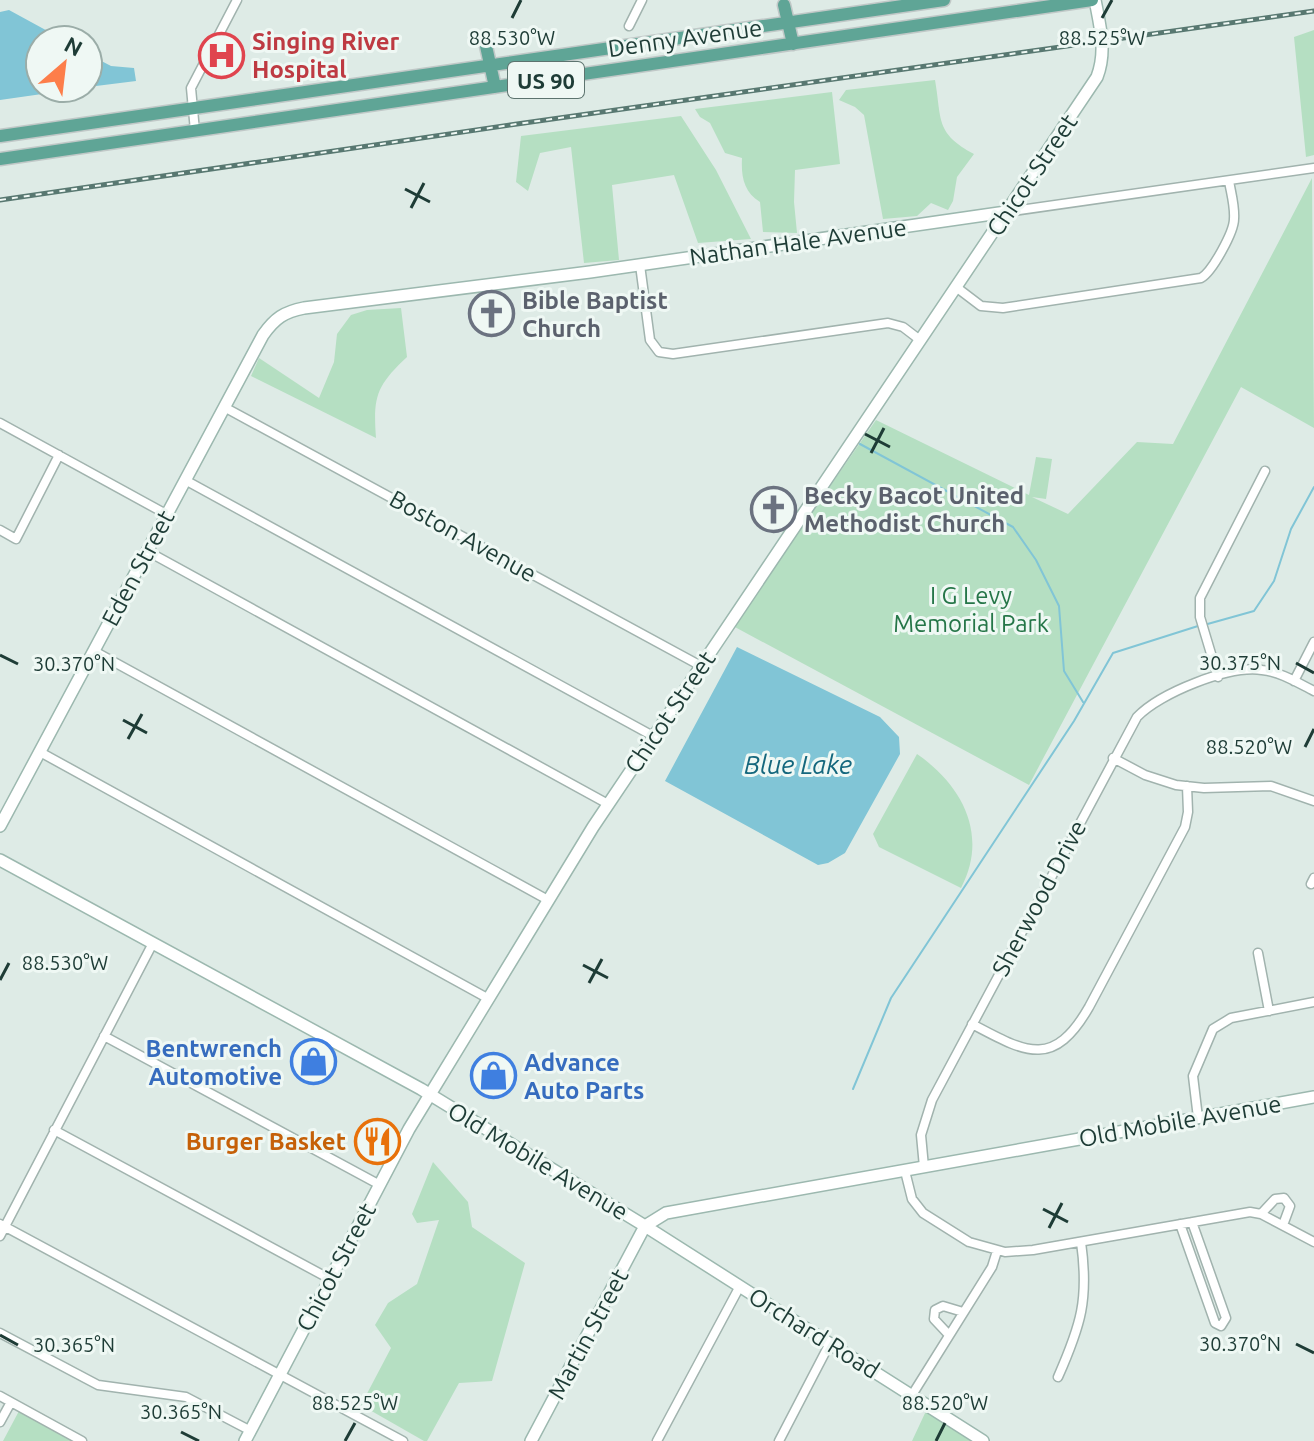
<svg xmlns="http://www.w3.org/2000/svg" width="1314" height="1441" viewBox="0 0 1314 1441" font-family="Ubuntu,sans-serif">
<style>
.green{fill:#b5dfc2}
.water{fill:#81c5d6}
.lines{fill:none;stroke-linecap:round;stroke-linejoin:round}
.stream{stroke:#81c5d6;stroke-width:2}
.street-casing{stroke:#a1b3ae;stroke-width:11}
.secondary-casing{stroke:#9cb8af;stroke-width:14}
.primary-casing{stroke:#c0c8c7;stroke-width:15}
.street{stroke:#fff;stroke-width:8}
.secondary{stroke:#fff;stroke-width:11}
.primary{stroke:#5fa596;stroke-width:12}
.rail-casing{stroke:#587871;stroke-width:5}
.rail{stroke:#eff8f4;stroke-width:2;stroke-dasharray:6;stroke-linecap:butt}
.ticks{fill:none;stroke:#1e3c36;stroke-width:3}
.labels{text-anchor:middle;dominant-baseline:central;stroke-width:6;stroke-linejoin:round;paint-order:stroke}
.shield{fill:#eff8f4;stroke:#5d746f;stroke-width:2}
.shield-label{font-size:22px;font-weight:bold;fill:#1e3c36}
.street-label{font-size:24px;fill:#1e3c36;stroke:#eff8f4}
.health-label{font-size:24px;font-weight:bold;fill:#be3a42;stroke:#eff8f4;text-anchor:start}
.worship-label{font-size:24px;font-weight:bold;fill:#5b616d;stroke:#eff8f4;text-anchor:start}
.park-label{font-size:24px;fill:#257648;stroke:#eff8f4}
.shop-label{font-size:24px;font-weight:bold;fill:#366cbe;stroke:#eff8f4;text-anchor:end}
.food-label{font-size:24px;font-weight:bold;fill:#c56008;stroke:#eff8f4;text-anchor:end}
.water-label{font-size:26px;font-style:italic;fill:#14677d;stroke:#eff8f4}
.ticks-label{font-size:20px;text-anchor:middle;fill:#1e3c36;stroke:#eff8f4;stroke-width:6;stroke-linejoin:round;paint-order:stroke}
</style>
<rect width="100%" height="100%" fill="#deebe6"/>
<!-- green -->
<path class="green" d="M1314,30V155L1306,157L1294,37Z
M935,80C942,120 935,133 974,154L957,177L953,201L948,210L931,203L917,216L883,219L864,115L855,107L839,100L846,90Z
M832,92L840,164L795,170L794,202L797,233L763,232L760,202C744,192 741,177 742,158L725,153L710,123L700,117L695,109Z
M681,116L716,170L751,239L698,243L674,175L612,185L619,260L584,263L571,147L540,153L528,191L516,182L521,136Z
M1312,178L1314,428L1241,387L1029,785L733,626L876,420L1029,495L1036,457L1052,459L1046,499L1032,497L1068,514L1137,442L1173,444Z
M401,308L407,357C376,386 373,397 376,438L251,376L259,358L319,398L334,362L337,334L351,315L367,310Z
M917,754C962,785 989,835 961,888L879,847L873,834Z
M433,1162L468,1202L472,1227L525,1263L492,1381L459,1383L427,1441H424L361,1405L391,1348L375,1325L388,1303L417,1284L439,1220L417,1223L412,1214Z
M19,1411L73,1441H3Z
M926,1411L973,1441H912Z"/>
<!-- water -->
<path class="water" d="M9,10L64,40H40V88H84L0,100V12Z
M88,54L111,66L134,68L136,81L88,87Z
M737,647L880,717L899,737L900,754L845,853L828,863L818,865L665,781Z"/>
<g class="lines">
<!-- stream -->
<path class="stream" d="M860,444L1013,527L1036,560L1059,606L1064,671L1083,702
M1204,625L1254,611L1274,581L1291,529L1314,487
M853,1089L891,998L1074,721L1113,653L1198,626"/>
<defs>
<path id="street" d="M629,26L642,0
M195,131L191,88L237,0
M1006,212L1314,168
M640,265L650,340L659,352L673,354L888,323L903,327L920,340
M956,287L981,306L1003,308L1201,278C1212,272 1234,232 1234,219C1235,206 1231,193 1229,181
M224,407L701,666
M0,423L166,514
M185,480L653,736
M0,530L16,539L59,455
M147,551L608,804
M94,651L548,900
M1218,677L1200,617V598L1265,471
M1294,681L1314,642
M40,752L489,999
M1113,758L1145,775L1176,785L1204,788L1271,786L1314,801
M1311,884L1314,878
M1258,953L1269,1011
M972,1024C1025,1052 1053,1070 1089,1007L1185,827L1188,812L1187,786
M104,1036L380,1185
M1198,1118L1193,1076L1213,1029L1231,1018L1314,1002
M54,1130L330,1279
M924,1167L921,1135L932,1100L1137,717C1160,693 1229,665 1262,670C1281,672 1298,683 1314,691
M905,1171L912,1199L923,1213L969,1242L1005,1252L1033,1250L1250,1212L1261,1214L1314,1242
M1261,1214L1275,1199L1284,1198L1290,1206L1283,1225
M0,1224L403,1441
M1180,1224L1215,1323L1221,1326L1226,1318L1192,1222
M0,1236L153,943
M0,1333L98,1385L186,1397L251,1431
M949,1335L934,1319L935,1310L943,1306L963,1312
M1058,1377C1081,1325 1089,1299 1081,1242
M912,1395L992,1267L997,1251
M0,1396L82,1441
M0,1422L11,1402
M657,1441L740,1286
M779,1441L830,1343"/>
<path id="secondary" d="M0,826L263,335C275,318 284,312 304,308L590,272L1006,212
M0,860L421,1089L645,1226L983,1441
M245,1441L409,1129L593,827L1097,77C1107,51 1100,26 1095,0
M531,1441L645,1226L666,1213L1314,1097"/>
<path id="primary" d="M784,5L793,44
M486,46L495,87
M0,136L944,0
M0,159L1092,0"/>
</defs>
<!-- street casing -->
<use href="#street" class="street-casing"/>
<!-- secondary casing -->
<use href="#secondary" class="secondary-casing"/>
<!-- primary casing -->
<use href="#primary" class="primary-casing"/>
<!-- street -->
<use href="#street" class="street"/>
<!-- secondary -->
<use href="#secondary" class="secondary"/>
<!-- primary -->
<use href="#primary" class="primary"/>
<defs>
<path id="rail" d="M0,200L517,124L1314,11"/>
</defs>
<!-- rail casing -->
<use href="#rail" class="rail-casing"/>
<!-- rail -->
<use href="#rail" class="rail"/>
</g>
<!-- ticks -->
<path class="ticks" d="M512,18L521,0M1102,18L1112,0M405,189L430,202M411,208L424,183M865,434L890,447M871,453L884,428M0,655L18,664M1296,663L1314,673M123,720L147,733M128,739L142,714M1305,747L1314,729M583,965L608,978M0,980L9,963M589,983L602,959M1043,1209L1068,1222M1049,1228L1062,1203M0,1335L18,1345M1296,1344L1314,1353M181,1432L199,1441M345,1441L355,1423M936,1441L945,1423"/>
<!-- icons -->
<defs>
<symbol id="hospital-ring" viewBox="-11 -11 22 22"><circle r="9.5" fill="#eff8f4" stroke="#e0444e" stroke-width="1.5"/><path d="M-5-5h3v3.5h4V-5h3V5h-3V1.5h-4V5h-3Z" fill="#e0444e"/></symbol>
<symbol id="church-ring" viewBox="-11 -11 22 22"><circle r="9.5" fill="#eff8f4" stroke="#6b7280" stroke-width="1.5"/><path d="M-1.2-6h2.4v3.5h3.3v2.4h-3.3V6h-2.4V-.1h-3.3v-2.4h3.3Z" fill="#6b7280"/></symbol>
<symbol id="shop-ring" viewBox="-11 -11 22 22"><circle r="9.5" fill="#eff8f4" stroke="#3f7fe0" stroke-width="1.5"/><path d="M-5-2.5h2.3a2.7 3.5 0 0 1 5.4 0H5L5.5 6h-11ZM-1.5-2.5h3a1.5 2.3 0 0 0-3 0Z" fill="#3f7fe0"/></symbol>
<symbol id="restaurant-ring" viewBox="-11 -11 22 22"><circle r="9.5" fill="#eff8f4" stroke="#e8710a" stroke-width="1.5"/><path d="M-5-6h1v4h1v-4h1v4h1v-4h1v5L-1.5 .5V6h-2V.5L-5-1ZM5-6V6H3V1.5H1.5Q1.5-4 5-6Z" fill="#e8710a"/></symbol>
</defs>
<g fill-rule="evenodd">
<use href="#hospital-ring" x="196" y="30" width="51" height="51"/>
<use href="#church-ring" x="466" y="288" width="51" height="51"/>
<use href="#church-ring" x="748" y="484" width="51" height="51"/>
<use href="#shop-ring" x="288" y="1036" width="51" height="51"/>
<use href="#shop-ring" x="468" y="1050" width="51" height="51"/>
<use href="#restaurant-ring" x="352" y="1116" width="51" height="51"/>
</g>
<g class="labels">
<!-- shield labels -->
<rect class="shield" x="508" y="62" width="76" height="36" rx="6"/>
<g class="shield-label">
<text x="546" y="80">US 90</text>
</g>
<!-- street labels -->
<g class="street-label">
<text transform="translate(685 38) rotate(-8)">Denny Avenue</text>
<text transform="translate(1032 175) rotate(-56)">Chicot Street</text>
<text transform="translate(798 242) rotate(-8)">Nathan Hale Avenue</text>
<text transform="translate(463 536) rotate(29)">Boston Avenue</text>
<text transform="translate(138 568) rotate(-62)">Eden Street</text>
<text transform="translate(670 712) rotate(-56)">Chicot Street</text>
<text transform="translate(1039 898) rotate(-62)">Sherwood Drive</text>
<text transform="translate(1180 1121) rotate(-10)">Old Mobile Avenue</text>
<text transform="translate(538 1161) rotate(31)">Old Mobile Avenue</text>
<text transform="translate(336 1267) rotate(-62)">Chicot Street</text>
<text transform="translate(814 1333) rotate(32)">Orchard Road</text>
<text transform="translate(588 1334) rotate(-62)">Martin Street</text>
</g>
<!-- health labels -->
<g class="health-label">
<text x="252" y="41">Singing River<tspan x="252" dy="28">Hospital</tspan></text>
</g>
<!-- worship labels -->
<g class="worship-label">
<text x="522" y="300">Bible Baptist<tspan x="522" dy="28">Church</tspan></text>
<text x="804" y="495">Becky Bacot United<tspan x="804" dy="28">Methodist Church</tspan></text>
</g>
<!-- park labels -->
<g class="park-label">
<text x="971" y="595">I G Levy<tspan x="971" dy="28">Memorial Park</tspan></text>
</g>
<!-- shop labels -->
<g class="shop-label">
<text x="282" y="1048">Bentwrench<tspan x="282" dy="28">Automotive</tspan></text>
<text x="524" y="1062" text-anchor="start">Advance<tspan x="524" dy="28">Auto Parts</tspan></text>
</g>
<!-- food labels -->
<g class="food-label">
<text x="346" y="1141">Burger Basket</text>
</g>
<!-- water labels -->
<g class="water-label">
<text x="798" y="764">Blue Lake</text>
</g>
</g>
<g class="ticks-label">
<text x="512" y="45">88.530°W</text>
<text x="1102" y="45">88.525°W</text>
<text x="1240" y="670">30.375°N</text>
<text x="74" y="671">30.370°N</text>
<text x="1249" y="754">88.520°W</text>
<text x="65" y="970">88.530°W</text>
<text x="1240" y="1351">30.370°N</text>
<text x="74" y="1352">30.365°N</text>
<text x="355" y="1410">88.525°W</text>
<text x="945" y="1410">88.520°W</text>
<text x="181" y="1419">30.365°N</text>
</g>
<!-- north arrow -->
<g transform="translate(64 64) rotate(28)"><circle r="38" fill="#eff8f4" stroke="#9bada8" stroke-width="2"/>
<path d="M0-6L14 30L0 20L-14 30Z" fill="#fd7e4a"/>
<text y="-12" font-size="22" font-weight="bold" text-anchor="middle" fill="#1e3c36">N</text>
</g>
</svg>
